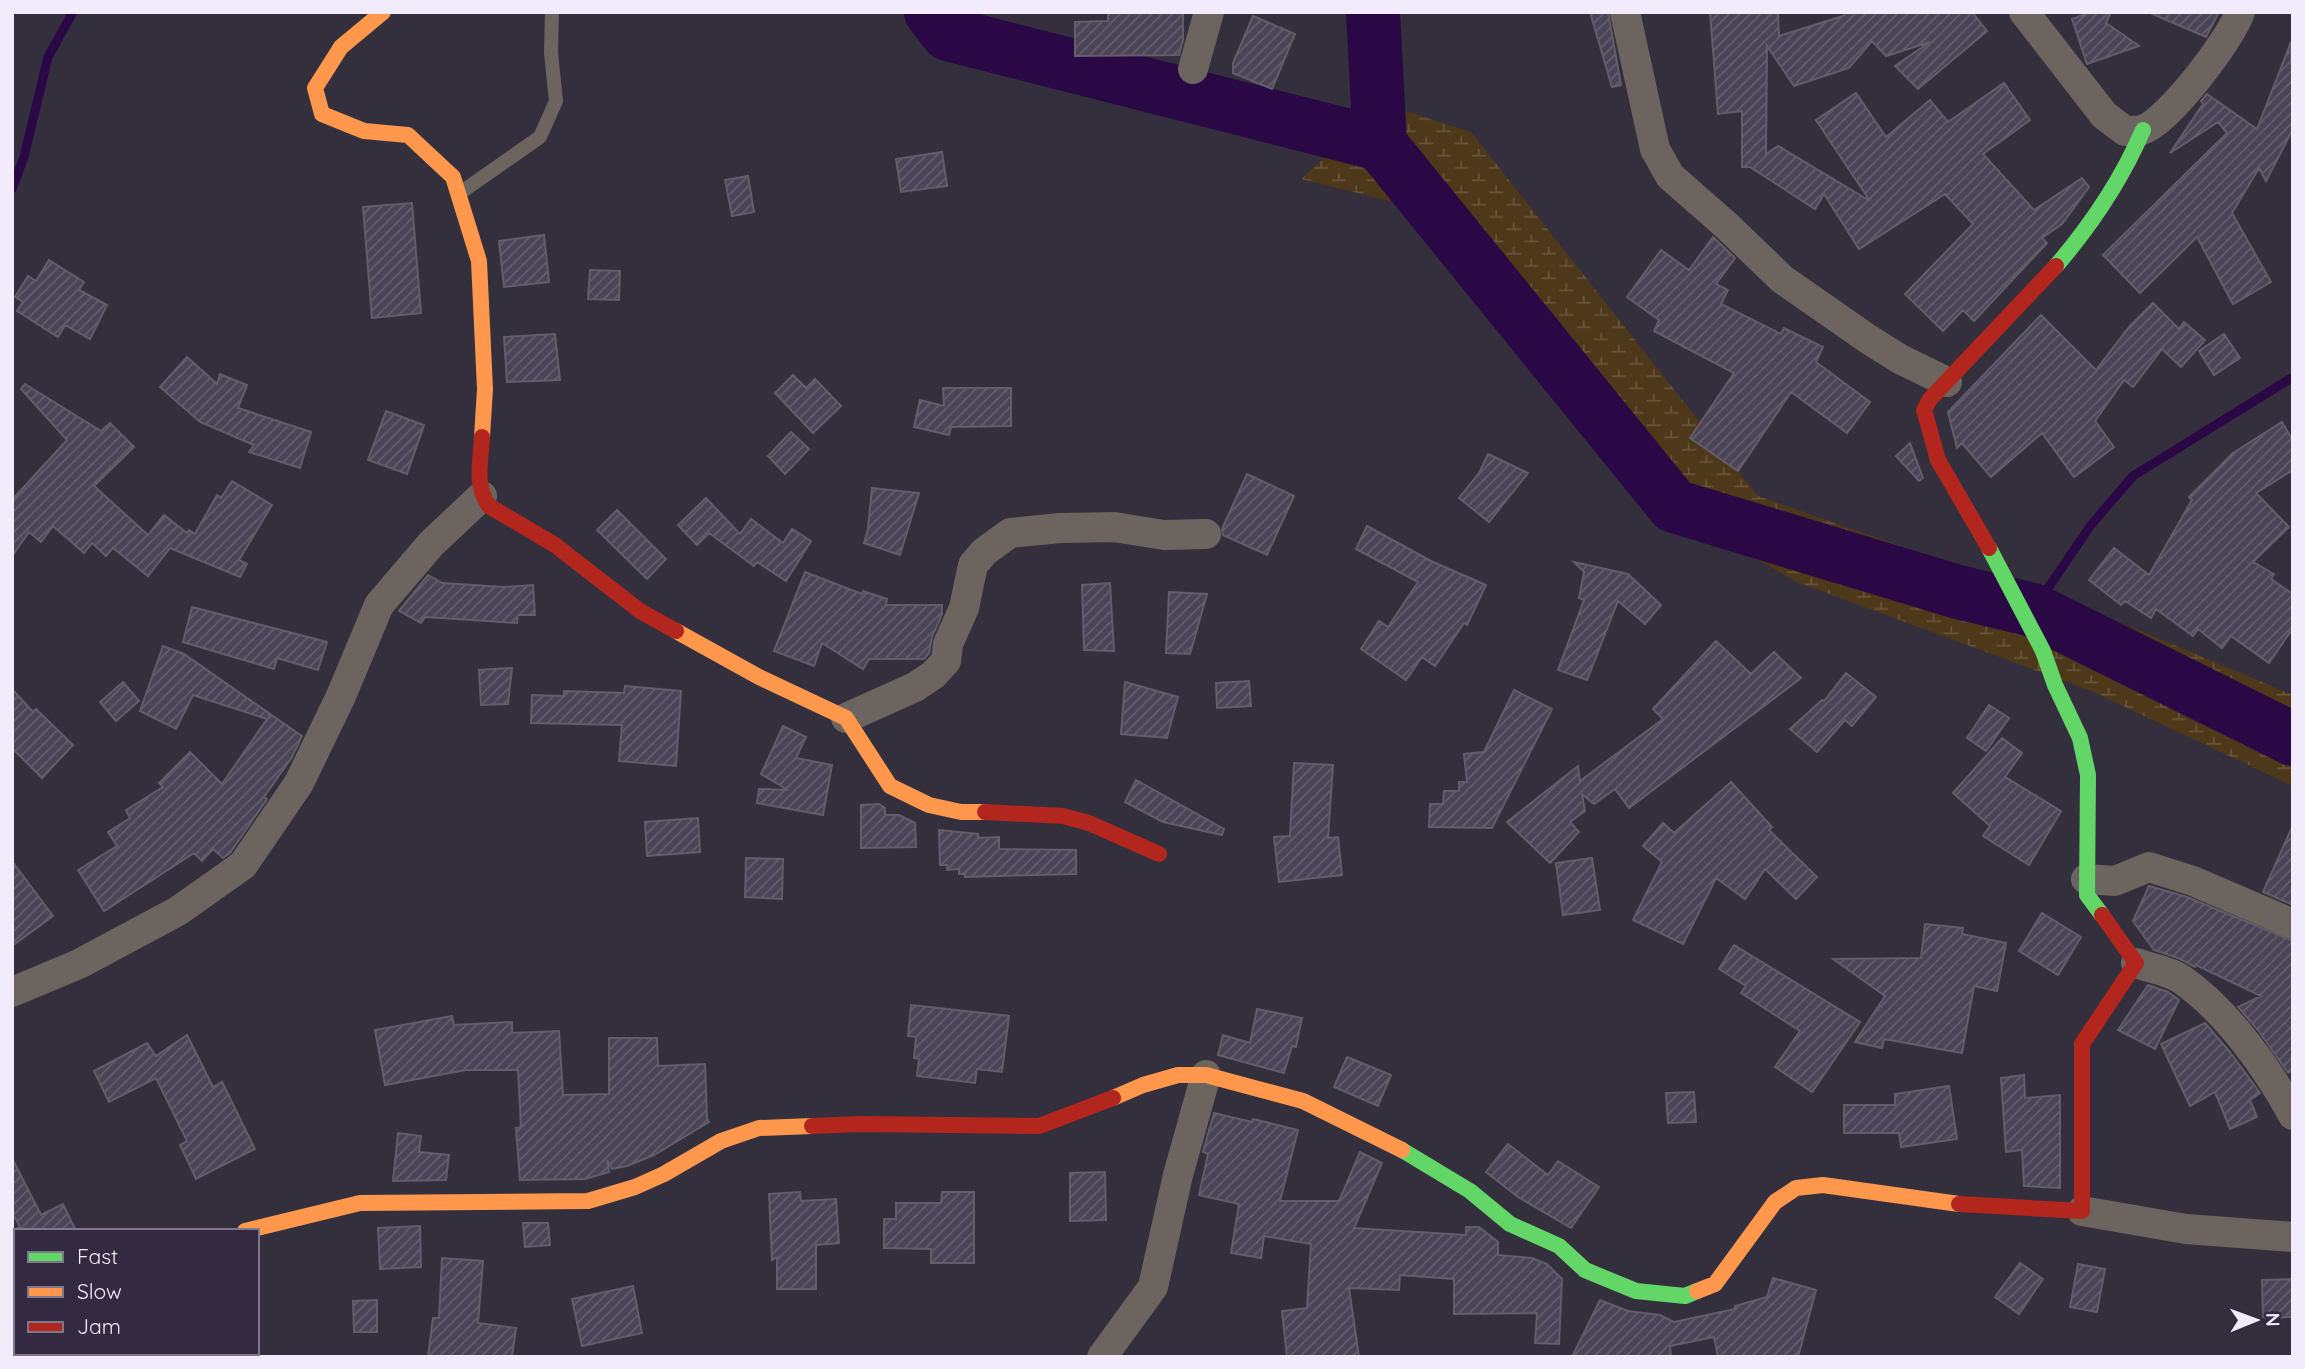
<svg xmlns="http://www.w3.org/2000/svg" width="2305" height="1369" viewBox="0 0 2305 1369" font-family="Quicksand,sans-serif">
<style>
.wetland{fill:url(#wetland-marsh)}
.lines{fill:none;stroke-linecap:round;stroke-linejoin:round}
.stream{stroke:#290845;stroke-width:9}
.river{stroke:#290845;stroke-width:54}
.building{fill:url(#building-hatch);stroke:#625d69;stroke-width:2}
.lane{stroke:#6c655f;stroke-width:14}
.street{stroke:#6c655f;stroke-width:30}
.fast{stroke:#63d668;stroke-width:16}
.slow{stroke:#ff974d;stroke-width:16}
.jam{stroke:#b3261e;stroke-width:16}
</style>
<defs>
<pattern id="wetland-marsh" width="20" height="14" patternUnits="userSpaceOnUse" patternTransform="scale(1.75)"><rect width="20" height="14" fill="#4d3819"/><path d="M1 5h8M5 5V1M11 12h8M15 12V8" fill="none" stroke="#67553b"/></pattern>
<pattern id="building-hatch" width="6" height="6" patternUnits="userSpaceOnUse" patternTransform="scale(1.75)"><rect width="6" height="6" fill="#4b4356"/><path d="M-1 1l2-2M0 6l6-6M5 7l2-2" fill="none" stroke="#655e6f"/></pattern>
</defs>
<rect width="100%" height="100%" fill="#342f3c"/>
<!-- wetland -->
<path class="wetland" d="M1384,104L1471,132L1758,496L2141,631L2293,695V786L2089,690L1797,582L1632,489L1419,208L1301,179Z"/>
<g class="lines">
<!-- stream -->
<path class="stream" d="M12,189L24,157L48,57L73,12
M2033,610L2091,525L2133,476L2293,377"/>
<!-- river -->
<path class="river" d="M931,12L948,34L1380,144L1674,506L1958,592L2033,610L2293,739
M1373,12L1380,144"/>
</g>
<!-- building -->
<path class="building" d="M1108,12H1183V40L1179,55L1075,56V22L1108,21Z
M1590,12H1608L1621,85L1612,87Z
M1710,12H1778L1779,36L1843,16L1847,12H1972L1987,31L1918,89L1895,66L1930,42L1886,56L1872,41L1849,68L1794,86L1767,46L1766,154L1778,146L1870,201L1816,120L1856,93L1886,137L1930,100L1948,122L2004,83L2030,120L1983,154L2034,210L2082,178L2089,187L2062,224L2042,238L2047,243L1974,321L1963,310L1943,331L1905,294L1973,224L1945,194L1859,249L1824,194L1815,209L1750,167H1742V111L1718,114Z
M2091,12H2111L2106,23L2139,46L2087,64L2072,19Z
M2148,12H2219L2206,37Z
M1253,16L1295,34L1272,89L1233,73V63Z
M2291,42L2293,129L2266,181L2259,168L2232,213L2271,282L2233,304L2197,237L2140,293L2103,255L2227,133L2218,122L2170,153L2203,104L2201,101L2207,94L2257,129Z
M942,152L947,186L901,192L896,159Z
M748,176L754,212L732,216L725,180Z
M412,203L421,313L372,318L363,207Z
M544,235L549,282L504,287L499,241Z
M1713,237L1735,258L1716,284L1728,290L1721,304L1781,334L1784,328L1823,347L1816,362L1870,402L1847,433L1791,392L1738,471L1690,438L1734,373L1654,331L1659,320L1627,297L1661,250L1689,270Z
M49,260L84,282L79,290L107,305L90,339L65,325L58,337L17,311L23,302L15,297L28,276L36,281Z
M590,270L620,271L619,300L588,299Z
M2153,303L2179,329L2184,322L2205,340L2181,367L2162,349L2133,387L2124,380L2095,421L2114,447L2074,477L2042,433L1991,477L1962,443L1957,448L1948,412L2041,315L2096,370L2129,327Z
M555,334L560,380L507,382L504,337Z
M2224,334L2240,358L2214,375L2199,351Z
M187,357L217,384L220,374L247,385L238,408L311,432L300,468L249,452L254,445L200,422L160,387Z
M793,375L806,388L815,379L841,406L813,433L775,393Z
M25,384L101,431L110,423L134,447L94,486L148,535L164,515L187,533L189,530L195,534L217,495L221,498L232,481L272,505L239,560L247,564L240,577L170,548L148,576L113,548L106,556L92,543L84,553L53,526L41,542L29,532L12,556V500L67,440L21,389Z
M943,388H1011V426L951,427L949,435L914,427L920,400L944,406Z
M386,411L424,425L407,474L368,460Z
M2282,422L2293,441V470L2256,493L2289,527L2253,562L2274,574L2271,579L2293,594V628L2269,663L2231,636L2222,648L2198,629L2193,636L2156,609L2151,618L2125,601L2121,605L2089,580L2114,548L2149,575L2192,500L2189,497L2233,453Z
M791,432L809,449L785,474L768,456Z
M1910,443L1923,478L1919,481L1896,456Z
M1488,454L1528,473L1489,522L1459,498L1479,473Z
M1247,474L1294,496L1267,555L1223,535L1222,529Z
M872,488L919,493L900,555L864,543L868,529Z
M706,498L740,534L751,519L783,543L792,529L811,541L786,581L757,562L754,566L709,533L697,545L678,525Z
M617,510L666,559L647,579L597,530Z
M1367,526L1431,561L1486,585L1467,625L1464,623L1435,666L1422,657L1406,680L1361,649L1379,621L1388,627L1418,582L1356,549Z
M1574,562L1628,574L1661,605L1645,624L1618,601L1587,680L1558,670L1584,600L1579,598L1584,572Z
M805,572L862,594L863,591L887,599L886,605H942V614L932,637L929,653L924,659H869L863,669L822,643L814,666L774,651Z
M428,575L442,583L503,587L533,585L535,615H518L517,623L425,617L421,623L399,611Z
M1110,583L1114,651L1084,650L1082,585Z
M1169,592L1207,594L1190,654L1166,653Z
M192,607L327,642L318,670L277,658L274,669L183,642Z
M1716,641L1751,674L1774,652L1801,678L1629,808L1615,789L1594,804L1582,794L1585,811L1570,822L1579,832L1550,863L1507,822L1578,766L1580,781L1663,719L1653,709Z
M163,646L184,654L270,714L268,716L270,714L302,736L292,757L264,797L267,799L230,853L223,858L213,849L202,861L194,853L104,911L78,870L117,846L108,832L130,818L126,810L163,787L159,783L190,752L222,784L267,719L193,695L176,729L140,711Z
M512,668L508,704L481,705L479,670Z
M1846,673L1876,697L1852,726L1845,720L1817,752L1790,729L1822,700L1824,701Z
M1249,681L1251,706L1217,708L1216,683Z
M123,682L139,701L116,721L100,702Z
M1125,682L1178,697L1167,738L1121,734Z
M625,686L681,691L676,766L619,761L622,725L531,723L532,695L564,696V691L624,693Z
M12,689L33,712L36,709L73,745L42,778L12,748Z
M1514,690L1552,709L1492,828L1429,827L1430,804H1443L1444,791H1459V782H1467L1464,754L1484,752Z
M1989,705L2009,718L1986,751L1967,738Z
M783,726L806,737L796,758L832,765L823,815L757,803L759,789L788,790L761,774Z
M2002,738L2022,753L2005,777L2061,811L2029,865L1983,836L1990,826L1953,793Z
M1294,763L1333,765L1328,838L1338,837L1342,875L1279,882L1274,837L1290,836Z
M1136,780L1224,829L1222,835L1163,822L1125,802Z
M1731,782L1772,827L1769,830L1817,877L1796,899L1765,869L1745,899L1716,878L1683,944L1633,920L1662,862L1643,846L1663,823L1674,833Z
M879,804L885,808V815H899L915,823L916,847L861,848V805Z
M698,818L700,852L647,856L645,822Z
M2293,825V905L2263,892Z
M939,830L978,834V838L999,837V849L1076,850V874L965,877V874H959V869L947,870V865H940Z
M746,858L783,859L782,899L745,897Z
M1592,858L1600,910L1563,915L1556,863Z
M12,861L53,916L12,946Z
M2149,886L2187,897L2293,941V1070L2288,1073L2258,1030L2238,1007L2261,996L2196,965L2195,967L2178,958L2154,950L2133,921Z
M2042,913L2081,937L2058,975L2019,951Z
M1925,924L1963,928L1962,934L2006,943L1997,991L1974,986L1962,1053L1884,1039L1882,1048L1855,1042L1885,996L1833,959L1921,958Z
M1734,945L1860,1022L1812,1092L1775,1067L1800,1031L1741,993L1746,986L1719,969Z
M2148,985L2168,992L2179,1000L2155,1049L2118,1030Z
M911,1005L1009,1016L1002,1072L977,1069L975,1083L917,1076L919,1059L914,1058L916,1037L908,1036Z
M1257,1009L1302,1018L1296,1047L1292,1046L1284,1073L1218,1055L1223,1035L1250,1043Z
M452,1016L454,1025L512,1022V1033L559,1031L563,1095L609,1094V1038H657L658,1066L705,1064L707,1119L709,1122L654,1155L627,1166L612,1169L607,1160L609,1172L585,1179L520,1180L516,1128L521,1127L518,1070H466L385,1085L375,1030Z
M2205,1023L2230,1052L2260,1093L2250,1100L2257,1117L2230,1129L2215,1092L2190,1106L2161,1044Z
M187,1035L213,1087L222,1082L255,1149L196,1179L180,1145L187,1141L156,1078L109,1102L94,1071L147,1043L156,1056Z
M1347,1057L1391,1075L1378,1106L1334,1087Z
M2024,1075L2025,1098L2060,1095V1188L2024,1186L2022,1150L2006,1152L2001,1078Z
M1949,1086L1957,1139L1901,1147L1899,1133H1844V1105H1895V1094Z
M1694,1092L1696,1122L1668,1123L1666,1093Z
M1214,1113L1252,1122L1253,1119L1298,1130L1280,1201H1339L1360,1152L1382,1163L1354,1228L1466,1235V1227H1479L1498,1242V1255L1532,1258L1547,1264L1562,1279L1559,1344L1535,1343L1537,1313L1454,1314V1279L1400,1275L1399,1290L1349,1288L1359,1357H1287L1282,1311L1307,1308L1311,1244L1264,1236L1261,1258L1231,1253L1239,1204L1199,1195L1208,1154L1203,1152Z
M398,1133L421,1136L419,1152L449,1155L446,1180L393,1181Z
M1508,1144L1548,1175L1558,1161L1599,1187L1571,1228L1518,1197L1486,1172Z
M12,1158L41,1215L63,1204L76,1231H12L20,1227L12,1212Z
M1105,1172L1106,1220L1070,1221V1173Z
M800,1192L801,1201L836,1199L839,1243L816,1245V1289H777V1257L772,1260L769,1194Z
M942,1192H974V1263H931V1249L884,1248V1219H896V1203H941Z
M523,1223H548L550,1245L525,1247Z
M420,1226L421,1267L380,1269L378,1228Z
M442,1258L483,1261L478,1323L516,1328L512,1357H428L433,1318H439Z
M2020,1263L2043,1279L2019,1314L1995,1297Z
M2078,1264L2105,1269L2097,1312L2070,1307Z
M1773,1278L1816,1290L1798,1357H1718L1714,1337L1670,1346L1671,1357H1572L1600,1300L1628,1311L1660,1315L1674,1322L1735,1309V1306L1767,1297Z
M2293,1279V1317L2263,1318L2262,1280Z
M633,1286L642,1333L582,1346L572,1299Z
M377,1300V1332H354L353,1301Z"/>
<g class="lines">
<!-- lane -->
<path class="lane" d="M460,193L540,137L556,101L551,53L552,12"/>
<!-- street -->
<path class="street" d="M1625,12L1655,149L1670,176L1727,226L1782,279L1868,339L1900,359L1947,382
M2024,12L2104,115L2125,131C2130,131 2137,131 2142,130C2168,122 2231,39 2240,12
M1193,69L1209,12
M846,718L915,687L933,675L946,661L948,644L964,608L973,565L984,552L1010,533L1060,528L1114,527L1164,535L1206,534
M2086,879L2115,881L2149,867L2193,881L2293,924
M2136,963C2150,968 2169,971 2181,979C2226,1010 2267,1067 2293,1115
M12,992L79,964L178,911L243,865L299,783L341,696L379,605L431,544L482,496
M2082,1211L2186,1229L2293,1237
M12,1321L16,1319
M1102,1357L1153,1287L1178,1175L1206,1075"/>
<!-- fast -->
<path class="fast" d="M2056,266C2092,224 2121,181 2143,130
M1989,548L2043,651L2055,685L2080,738L2088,775L2087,895L2102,915
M1402,1150L1470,1191L1510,1224L1559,1246L1585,1270L1636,1291L1685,1296L1697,1291"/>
<!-- slow -->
<path class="slow" d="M383,12L341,47L315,88L322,114L364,131L408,135L453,177L479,261L485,389L482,437
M676,631L759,677L846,718L890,786L929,805L961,812H985
M1113,1098L1143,1085L1178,1075H1206L1303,1101L1402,1150
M245,1231L360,1203L588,1201L635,1187L664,1174L721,1141L759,1128L812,1126
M1697,1291L1715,1284L1775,1202L1796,1188L1823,1185L1959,1204"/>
<!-- jam -->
<path class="jam" d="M482,437C481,461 474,485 489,506L555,545L640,611L676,631
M1989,548L1938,460L1924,410L1930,399L2056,266
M985,812L1063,816L1089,823L1159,854
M812,1126L858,1124L1039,1126L1113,1098
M1959,1204L2082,1211V1044L2136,963L2102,915"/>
</g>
<!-- border -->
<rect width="2305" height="1369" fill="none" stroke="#f1ebfb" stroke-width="28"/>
<!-- legend -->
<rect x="14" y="1229" width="245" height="126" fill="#332a41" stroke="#7f778b" stroke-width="2"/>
<rect x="28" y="1252" width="35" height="10" fill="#63d668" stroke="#7f778b" stroke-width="2"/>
<text x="77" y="1264" font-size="21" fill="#f1ebfb">Fast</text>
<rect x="28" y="1287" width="35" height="10" fill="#ff974d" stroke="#7f778b" stroke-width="2"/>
<text x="77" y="1299" font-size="21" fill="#f1ebfb">Slow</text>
<rect x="28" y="1322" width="35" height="10" fill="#b3261e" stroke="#7f778b" stroke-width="2"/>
<text x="77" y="1334" font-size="21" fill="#f1ebfb">Jam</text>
<!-- north arrow -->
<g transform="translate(2256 1320) rotate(89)" stroke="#332a41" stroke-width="5" paint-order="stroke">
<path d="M0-5L12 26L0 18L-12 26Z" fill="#f1ebfb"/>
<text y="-10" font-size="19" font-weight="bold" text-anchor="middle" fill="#f1ebfb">N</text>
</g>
</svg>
